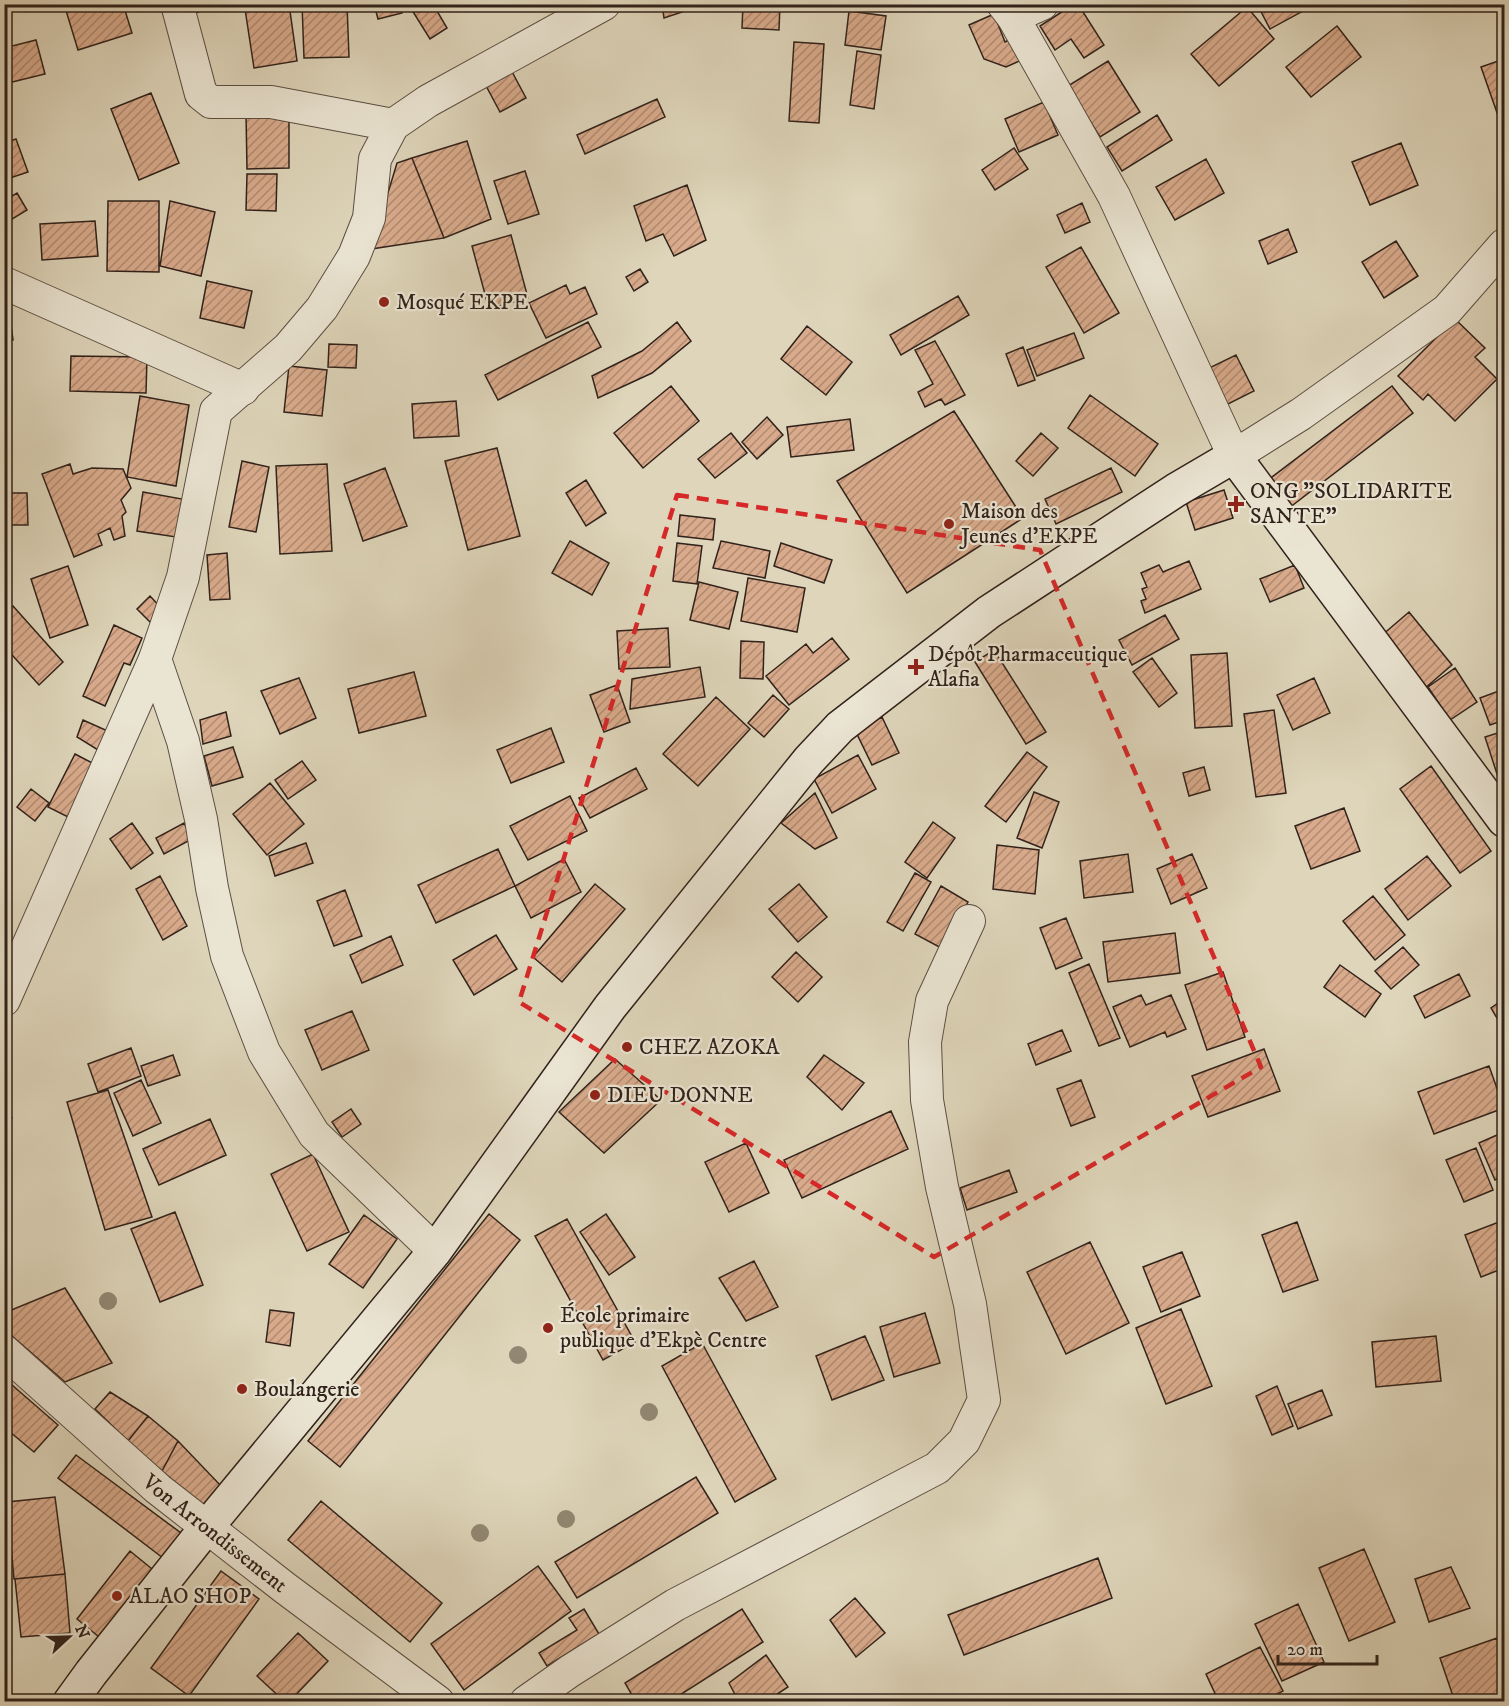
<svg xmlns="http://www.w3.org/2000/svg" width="1509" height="1706" viewBox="0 0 1509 1706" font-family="'IM FELL DW Pica',serif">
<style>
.building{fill:url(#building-hatch);stroke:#31221b;stroke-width:1.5}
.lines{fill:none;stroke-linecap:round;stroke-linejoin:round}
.street-casing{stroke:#5c4f43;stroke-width:34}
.secondary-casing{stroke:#31221b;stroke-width:36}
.street{stroke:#eae4d2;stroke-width:32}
.secondary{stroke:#eae4d2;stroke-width:33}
.tree{fill:#918772}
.marked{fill:none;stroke:#d62828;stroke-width:4.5;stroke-dasharray:12 8;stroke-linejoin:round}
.poi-dot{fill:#8f2418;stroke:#eae4d2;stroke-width:2}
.labels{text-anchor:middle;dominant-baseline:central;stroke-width:4.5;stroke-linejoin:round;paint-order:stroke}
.poi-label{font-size:22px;fill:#31221b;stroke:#eae4d2;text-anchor:start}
.street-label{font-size:22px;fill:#31221b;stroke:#eae4d2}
</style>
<defs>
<pattern id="building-hatch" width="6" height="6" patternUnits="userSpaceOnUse" patternTransform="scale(1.5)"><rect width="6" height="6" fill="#d9ab8c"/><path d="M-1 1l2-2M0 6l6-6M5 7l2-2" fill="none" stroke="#b18b72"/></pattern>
</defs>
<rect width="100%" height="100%" fill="#ded5ba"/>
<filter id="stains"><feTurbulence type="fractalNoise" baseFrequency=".00333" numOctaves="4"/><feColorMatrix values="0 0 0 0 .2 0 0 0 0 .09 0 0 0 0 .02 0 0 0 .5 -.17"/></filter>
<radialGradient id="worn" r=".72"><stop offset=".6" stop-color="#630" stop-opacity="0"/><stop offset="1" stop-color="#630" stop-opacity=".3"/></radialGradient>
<!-- building -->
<path class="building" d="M64,4H123L132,33L78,50Z
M192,4H216L196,13Z
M278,4H289L297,61L254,68L245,9Z
M302,4H347L349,57L304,58Z
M374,4H400L402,13L378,19Z
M415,4H433L447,28L430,39L410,7Z
M662,4H706L664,18Z
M743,4H780L779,30L742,28Z
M1074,4H1078L1104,45L1084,58L1071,39L1055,50L1040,26Z
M1257,4H1303L1305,10L1270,29Z
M1247,7L1274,39L1219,86L1191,54Z
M849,11L886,16L881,50L845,45Z
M994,14L1005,42L1017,36L1026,58L1006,67L984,59L969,25Z
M1337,26L1361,57L1311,97L1286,67Z
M36,40L45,74L4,84V48Z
M794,42L824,44L819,123L789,121Z
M857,51L881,55L874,109L850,105Z
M1504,59V126L1502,127L1481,67Z
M1108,61L1140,112L1100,137L1068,86Z
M510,68L526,98L500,112L484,82Z
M151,93L179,163L139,180L111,109Z
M657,99L665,117L585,154L577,135Z
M1044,102L1058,135L1019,152L1005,119Z
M246,113H289V168L247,169Z
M1157,115L1172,140L1122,171L1107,147Z
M16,139L28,172L4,180V143Z
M467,141L491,219L444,238L412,158Z
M1401,143L1418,185L1370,205L1352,162Z
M1014,148L1028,169L995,190L982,170Z
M412,158L444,238L371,249L397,163Z
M1206,159L1224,193L1175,220L1156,187Z
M525,171L539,214L508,224L494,181Z
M247,174H277L276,211L246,210Z
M687,185L706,240L674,256L663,234L646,241L634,206Z
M17,193L27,210L4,224V201Z
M108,201H159V272L107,271Z
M170,201L215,212L201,276L160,266Z
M1082,203L1090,222L1065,233L1057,215Z
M95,221L98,256L42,260L40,224Z
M1288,229L1297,252L1268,264L1259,241Z
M511,235L528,298L489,309L472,246Z
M1396,241L1418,276L1384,298L1362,262Z
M1081,247L1119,313L1084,333L1046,267Z
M640,269L648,282L634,291L626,277Z
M207,281L252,291L244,328L200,318Z
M566,285L570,294L585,287L597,314L546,338L529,303Z
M958,296L969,315L901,355L890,335Z
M10,318L13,340L4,342V319Z
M1455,319L1485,348L1475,357L1497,379L1455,421L1428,394L1423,400L1398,376Z
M588,322L601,347L498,400L485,375Z
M677,322L691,341L652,373L598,398L592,376L642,351Z
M807,326L852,362L826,395L781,359Z
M1074,333L1084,358L1037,376L1027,350Z
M935,341L965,395L945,405L941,399L925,407L918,392L933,384L915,350Z
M329,344L357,345L356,368L328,367Z
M1023,347L1035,380L1018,386L1006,354Z
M1236,355L1254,391L1220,408L1203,371Z
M71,356L147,357L146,393L70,391Z
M289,366L327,370L322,416L284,412Z
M671,386L699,421L643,468L614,433Z
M1392,386L1413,413L1289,508L1268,480Z
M1090,395L1158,444L1135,476L1068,428Z
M140,396L189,405L176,486L127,477Z
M456,401L459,436L414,438L412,404Z
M954,411L1023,518L907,593L837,481Z
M767,417L783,435L757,459L742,442Z
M850,419L854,450L791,457L787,427Z
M731,433L747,453L715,478L698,459Z
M1041,433L1058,448L1033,476L1016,461Z
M497,448L520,536L468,550L445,461Z
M242,461L269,467L256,532L229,527Z
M70,464L73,474L92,468L123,469L131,488L121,500L126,512L122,516L125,536L114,540L110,528L98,534L102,545L74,557L42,474Z
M327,464L332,551L280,554L276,466Z
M385,468L407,526L363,541L344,484Z
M1111,468L1122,492L1056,524L1045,499Z
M586,480L606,513L586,526L566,493Z
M1224,490L1233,518L1195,530L1186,502Z
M143,492L182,499L176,537L137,531Z
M7,493H27L28,525H8Z
M680,515L715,519L713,540L678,536Z
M570,541L609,563L592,595L552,573Z
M721,541L770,551L765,578L713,568Z
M677,543L702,546L697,584L673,581Z
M781,543L832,560L824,583L774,566Z
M227,553L230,599L210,600L207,555Z
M1189,561L1201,589L1145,613L1141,601L1146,599L1142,589L1147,587L1141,573L1159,565L1163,572Z
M1295,565L1304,588L1270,602L1260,579Z
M68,566L88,625L50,638L31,579Z
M748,578L805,588L797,632L741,621Z
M699,582L738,592L729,629L690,620Z
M150,596L164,611L152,624L137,609Z
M13,606L63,662L39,685L4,646V613Z
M1409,612L1452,665L1424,689L1381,636Z
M1165,615L1179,639L1132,665L1119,640Z
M1502,616H1504V656H1503Z
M114,625L142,638L130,665L124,663L105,706L83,696Z
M668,628L670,667L619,669L617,631Z
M832,638L849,659L789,705L766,676L806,644L813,653Z
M741,641L764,642L763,679L740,678Z
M994,650L1046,732L1026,744L975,662Z
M1227,653L1232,726L1195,728L1191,655Z
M1152,658L1177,693L1159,707L1133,672Z
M700,667L705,697L630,709L632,679Z
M1455,668L1477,702L1450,720L1428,687Z
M414,672L426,716L359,733L348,689Z
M299,678L316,718L280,734L261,691Z
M1314,678L1330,713L1293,730L1277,695Z
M617,685L630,722L604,732L590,695Z
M1504,689V720L1490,725L1480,698Z
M773,695L789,709L764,737L748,723Z
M716,697L750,729L698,786L663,754Z
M1274,710L1286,793L1256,797L1244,714Z
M226,712L231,736L203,744L200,720Z
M882,717L899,753L872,765L855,730Z
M83,720L110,732L98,750L77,737Z
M551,728L564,762L511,783L497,750Z
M1504,731V775L1498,777L1485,737Z
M233,747L243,777L212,786L204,756Z
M1027,752L1047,767L1006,822L985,806Z
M75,754L98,766L72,819L48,807Z
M858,755L876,789L832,813L814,779Z
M302,761L316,780L288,799L275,780Z
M1431,766L1491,851L1460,873L1400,789Z
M1204,767L1210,790L1189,796L1183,773Z
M636,768L647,789L590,818L579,798Z
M270,783L304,824L267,855L233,814Z
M31,789L49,803L35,821L17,807Z
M1034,792L1059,802L1042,848L1017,838Z
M815,793L837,838L815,849L781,823Z
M570,796L587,831L528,860L510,826Z
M1344,808L1360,851L1311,869L1295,826Z
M933,822L955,838L927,878L905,862Z
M132,823L153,853L131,869L110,839Z
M184,823L192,839L164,854L156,838Z
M306,843L313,863L275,876L269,856Z
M997,845L1039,850L1035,894L993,889Z
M498,849L515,886L436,923L418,885Z
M1128,854L1133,892L1084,898L1080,861Z
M1192,854L1207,888L1171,904L1157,869Z
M1427,856L1451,886L1408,920L1385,889Z
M564,859L581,892L531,918L515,886Z
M915,873L931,882L903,931L887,922Z
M160,876L187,926L163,940L136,889Z
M595,884L625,909L562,982L533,957Z
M799,884L827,917L798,942L769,909Z
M941,886L968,902L943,949L915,934Z
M345,890L362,936L334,946L317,901Z
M1373,896L1405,935L1375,960L1343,921Z
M1066,918L1082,958L1056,969L1040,928Z
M1175,933L1180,973L1108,982L1103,942Z
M496,935L517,969L474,995L453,960Z
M391,936L403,965L362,983L350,955Z
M1403,947L1419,965L1391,989L1375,971Z
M796,952L822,977L798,1002L772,977Z
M1089,964L1120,1038L1099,1046L1069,973Z
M1340,965L1381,994L1365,1017L1324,987Z
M1223,972L1245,1037L1207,1050L1185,985Z
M1459,974L1470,996L1425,1018L1414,996Z
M1141,995L1146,1005L1171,995L1186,1029L1167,1037L1165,1032L1130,1047L1113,1007Z
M1504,999V1030L1491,1008Z
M352,1011L369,1050L322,1070L305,1030Z
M1062,1030L1071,1051L1036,1065L1028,1044Z
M131,1048L141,1076L98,1092L88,1064Z
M1264,1049L1280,1091L1208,1117L1192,1076Z
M173,1055L180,1075L148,1086L141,1066Z
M824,1055L864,1083L842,1110L807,1077Z
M615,1059L661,1100L604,1153L559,1112Z
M1489,1066L1504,1108L1434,1134L1418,1092Z
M141,1080L161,1123L133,1136L114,1093Z
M1081,1080L1095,1117L1071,1126L1057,1089Z
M108,1090L152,1217L105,1230L67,1102Z
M351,1109L361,1124L342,1137L332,1122Z
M891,1111L908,1149L802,1198L784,1160Z
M4,1115L12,1118L4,1134Z
M210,1119L226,1155L159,1185L143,1149Z
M1504,1132V1176L1495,1180L1479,1143Z
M746,1143L769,1193L729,1212L705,1162Z
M1476,1148L1493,1190L1464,1202L1446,1160Z
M313,1154L349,1232L307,1251L271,1174Z
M1009,1170L1017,1192L967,1210L960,1188Z
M175,1212L203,1285L160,1302L131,1229Z
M489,1214L520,1240L340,1467L308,1441Z
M606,1214L635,1257L609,1275L580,1232Z
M364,1215L397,1239L363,1288L329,1264Z
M567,1219L635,1342L603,1360L535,1236Z
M1504,1220V1268L1481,1277L1465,1235Z
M1297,1222L1318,1280L1283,1292L1262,1235Z
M1090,1242L1129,1323L1066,1354L1027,1272Z
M1182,1252L1200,1296L1161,1312L1143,1267Z
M754,1261L778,1307L746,1321L719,1278Z
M65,1288L112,1363L65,1382L4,1329V1313Z
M1181,1309L1212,1386L1166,1404L1136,1328Z
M270,1310L294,1313L290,1346L266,1342Z
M925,1313L940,1363L894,1377L880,1327Z
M865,1336L884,1380L832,1400L816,1356Z
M1436,1336L1441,1381L1376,1387L1372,1342Z
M702,1343L776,1479L735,1502L662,1366Z
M4,1378L58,1425L34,1452L4,1427Z
M1277,1386L1293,1426L1272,1435L1256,1396Z
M1322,1390L1332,1415L1298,1429L1288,1404Z
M110,1392L148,1416L128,1441L95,1409Z
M148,1416L178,1441L162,1471L128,1441Z
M178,1441L222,1487L206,1508L162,1471Z
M76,1455L181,1533L163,1558L58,1478Z
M696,1477L718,1513L577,1598L555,1562Z
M55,1497L65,1574L14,1579L7,1502Z
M321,1501L442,1603L410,1642L288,1540Z
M1364,1549L1395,1622L1349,1641L1319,1568Z
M130,1551L157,1573L104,1641L77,1619Z
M1098,1558L1112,1598L964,1655L948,1615Z
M538,1566L571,1611L464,1690L431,1644Z
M1451,1567L1470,1608L1429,1622L1415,1579Z
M221,1571L259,1599L189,1696L151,1668Z
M65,1574L70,1633L21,1637L15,1579Z
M855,1598L885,1633L856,1657L830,1620Z
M1298,1604L1324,1662L1282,1681L1255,1624Z
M584,1609L599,1634L547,1666L539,1653L577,1630L569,1618Z
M742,1609L763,1642L669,1702H636L625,1683Z
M298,1633L328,1661L289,1702H285L257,1676Z
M1497,1638L1504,1661V1702H1455L1440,1658Z
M1260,1647L1283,1691L1263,1702H1219L1206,1674Z
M766,1655L788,1687L765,1702H756L753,1697L746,1702H739L729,1683Z"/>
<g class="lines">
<defs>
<g id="street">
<path d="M177,4L201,94L211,102H271L393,125"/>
<path d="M1003,4L1013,17L1114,196L1234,456L1301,414L1447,310L1504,245"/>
<path d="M1013,17L1042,4"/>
<path d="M4,283L243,389"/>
<path d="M155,659L183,741L201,819L212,888L227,956L264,1052L314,1134L435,1251"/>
<path d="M4,1000L155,659L183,577L216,411L288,348L322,308L354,256L369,218L375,159L393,125L428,101L604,4"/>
<path id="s1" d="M4,1351L158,1489L285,1588L438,1702"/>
<path d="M526,1702L570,1671L675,1605L937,1468L964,1441L984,1400L970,1304L942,1187L927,1100L925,1042L932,1001L969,921"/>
</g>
<path id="secondary" d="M70,1702L91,1673L206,1528L435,1251L610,1007L809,760L840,727L989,612L1176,490L1234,456L1504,820"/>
</defs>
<!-- street casing -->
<use href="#street" class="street-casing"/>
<!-- secondary casing -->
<use href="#secondary" class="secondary-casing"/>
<!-- street -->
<use href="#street" class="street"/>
<!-- secondary -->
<use href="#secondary" class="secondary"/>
</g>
<!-- trees -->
<g class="tree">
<circle cx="108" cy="1301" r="9"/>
<circle cx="518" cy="1355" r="9"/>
<circle cx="649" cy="1412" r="9"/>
<circle cx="566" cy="1519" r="9"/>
<circle cx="480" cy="1533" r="9"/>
</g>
<!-- marked area -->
<path class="marked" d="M677,495L1040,550L1261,1067L934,1257L519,1002Z"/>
<!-- markers -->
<g class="poi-dot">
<circle cx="384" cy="302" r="6"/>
<path d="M1233 495h6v6h6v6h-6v6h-6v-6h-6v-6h6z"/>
<circle cx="949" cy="524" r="6"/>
<path d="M913 658h6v6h6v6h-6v6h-6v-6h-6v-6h6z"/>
<circle cx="627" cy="1047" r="6"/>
<circle cx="595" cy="1095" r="6"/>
<circle cx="548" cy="1328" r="6"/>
<circle cx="242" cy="1389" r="6"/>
<circle cx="117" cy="1596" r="6"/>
</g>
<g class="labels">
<!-- poi labels -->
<g class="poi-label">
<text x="396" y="302">Mosqué EKPE</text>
<text x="1250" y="491">ONG "SOLIDARITE<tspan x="1250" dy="25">SANTE"</tspan></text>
<text x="961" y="511">Maison des<tspan x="961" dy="25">Jeunes d'EKPE</tspan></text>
<text x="928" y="654">Dépôt Pharmaceutique<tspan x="928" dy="25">Alafia</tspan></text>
<text x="639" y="1047">CHEZ AZOKA</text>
<text x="607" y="1095">DIEU DONNE</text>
<text x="560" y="1315">École primaire<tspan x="560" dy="25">publique d'Ekpè Centre</tspan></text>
<text x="254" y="1389">Boulangerie</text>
<text x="129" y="1596">ALAO SHOP</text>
</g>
<!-- street labels -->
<g class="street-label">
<text stroke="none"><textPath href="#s1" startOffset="279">Von Arrondissement</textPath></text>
</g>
</g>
<!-- margin -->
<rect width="1509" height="1706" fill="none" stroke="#ded5ba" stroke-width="24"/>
<rect x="6" y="6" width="1497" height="1694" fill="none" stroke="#31221b" stroke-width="3"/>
<rect x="12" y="12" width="1485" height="1682" fill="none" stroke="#31221b" stroke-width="1.5"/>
<!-- north arrow -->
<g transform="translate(69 1637) rotate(68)" stroke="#eae4d2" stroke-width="4.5" paint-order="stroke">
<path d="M0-4.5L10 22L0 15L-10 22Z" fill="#31221b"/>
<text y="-9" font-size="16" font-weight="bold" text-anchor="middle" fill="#31221b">N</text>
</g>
<!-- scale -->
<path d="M1278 1655v9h99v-9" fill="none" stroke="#31221b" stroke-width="3"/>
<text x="1287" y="1655" font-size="18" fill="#31221b" stroke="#eae4d2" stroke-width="4.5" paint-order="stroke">20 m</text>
<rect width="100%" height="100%" filter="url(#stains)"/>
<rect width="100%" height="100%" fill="url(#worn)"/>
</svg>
